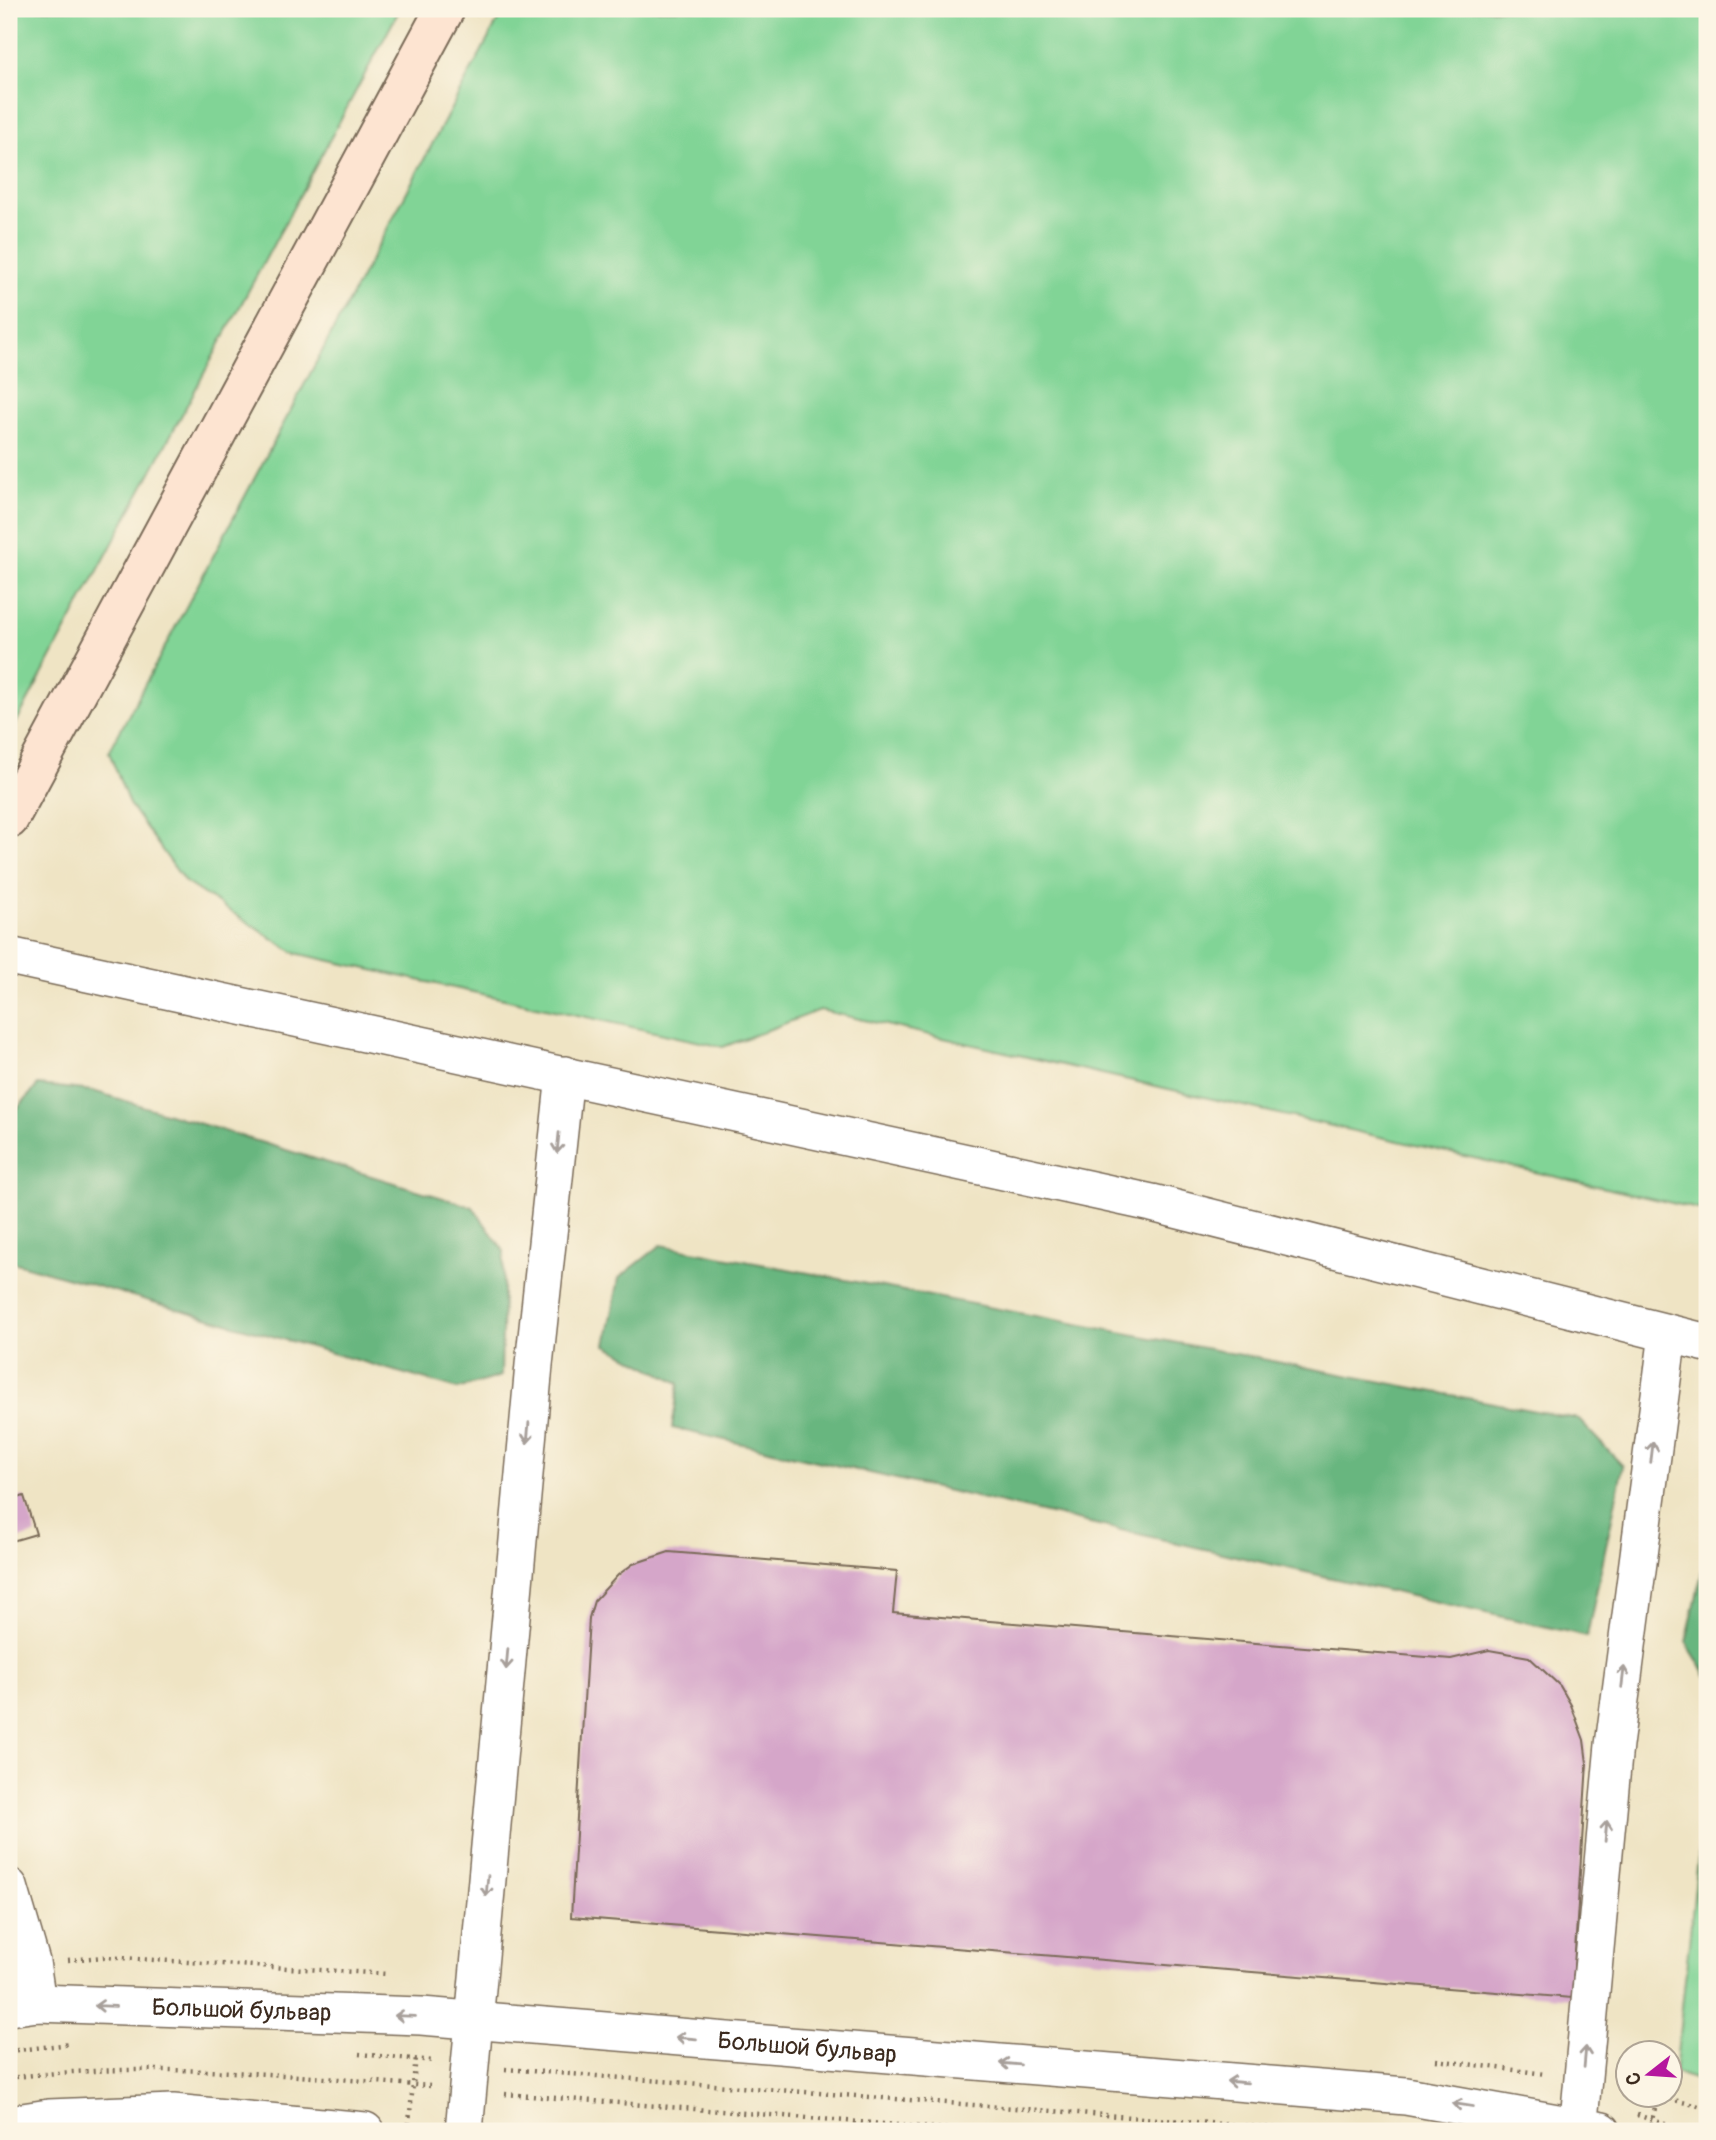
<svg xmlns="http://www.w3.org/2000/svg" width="1716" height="2140" viewBox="0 0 1716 2140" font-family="Pangolin,sans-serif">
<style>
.green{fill:#81d496;stroke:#5e7f5a;stroke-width:2}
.forest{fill:#68b67f;stroke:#52704e;stroke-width:2}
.building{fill:#d5a6c9}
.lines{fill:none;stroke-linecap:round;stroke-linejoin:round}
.street-casing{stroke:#7a6b58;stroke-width:40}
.secondary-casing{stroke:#7a6b58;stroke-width:42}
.path{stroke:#7a6b58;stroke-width:4.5;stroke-dasharray:2 5;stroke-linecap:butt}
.street{stroke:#fff;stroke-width:37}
.secondary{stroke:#fde4d1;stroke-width:38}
.oneway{stroke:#a79f9a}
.labels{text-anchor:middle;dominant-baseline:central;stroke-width:5;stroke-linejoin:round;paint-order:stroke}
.street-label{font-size:24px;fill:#3b2a1e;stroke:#fcf5e5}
</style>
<rect width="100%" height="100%" fill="#fcf5e5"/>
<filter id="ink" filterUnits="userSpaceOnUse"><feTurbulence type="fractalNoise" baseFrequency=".0143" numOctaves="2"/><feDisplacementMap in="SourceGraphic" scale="14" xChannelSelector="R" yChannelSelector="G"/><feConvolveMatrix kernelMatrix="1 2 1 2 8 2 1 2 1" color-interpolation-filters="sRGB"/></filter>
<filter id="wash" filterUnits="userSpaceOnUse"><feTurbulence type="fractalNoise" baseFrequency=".00686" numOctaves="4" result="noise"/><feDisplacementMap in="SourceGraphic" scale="28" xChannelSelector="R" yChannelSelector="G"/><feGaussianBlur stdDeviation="1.57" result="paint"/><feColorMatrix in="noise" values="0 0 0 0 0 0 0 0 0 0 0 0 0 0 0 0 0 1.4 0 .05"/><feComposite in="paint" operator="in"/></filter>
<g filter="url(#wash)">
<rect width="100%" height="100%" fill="#efe4c4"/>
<!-- green -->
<path class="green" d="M9,9H400L9,736Z
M504,9H1707V1211L820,1010L723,1047L295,953L185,882L129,804L109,752Z
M1707,1774V2083L1675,2073Z"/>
<!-- forest -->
<path class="forest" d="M38,1085L93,1091L473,1207L504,1251L501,1376L458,1389L9,1261V1118Z
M661,1245L1578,1419L1623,1466L1587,1636L672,1428L679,1383L606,1345L619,1278Z
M1707,1551V1676L1686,1642Z"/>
<g id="blocks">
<!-- building -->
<path class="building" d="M24,1496L36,1534L9,1542V1501Z
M669,1552L897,1571L893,1613L1451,1659L1489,1650L1529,1657L1560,1686L1571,1705L1584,1740L1587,1763L1572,1998L571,1917L589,1618L594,1601L618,1575L633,1564Z"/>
</g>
</g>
<g filter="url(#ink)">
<use href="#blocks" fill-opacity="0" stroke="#7a6b58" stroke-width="2"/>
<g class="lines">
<defs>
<g id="street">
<path d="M9,956L1152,1203L1707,1343"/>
<path d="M9,1887L31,1962L37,2003"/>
<path id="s1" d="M9,2007L37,2003L421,2016L1406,2096L1602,2131"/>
<path d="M9,2124L49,2118L173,2113L365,2131"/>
<path d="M464,2131L534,1365L565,1075"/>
<path d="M1578,2131L1614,1745L1668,1334"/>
</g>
<path id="secondary" d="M9,819L445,9"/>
</defs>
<!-- street casing -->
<use href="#street" class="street-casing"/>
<!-- secondary casing -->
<use href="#secondary" class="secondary-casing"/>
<!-- path -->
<path class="path" d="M68,1960L104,1957L388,1974
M9,2051L71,2044
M359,2054L434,2061
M1436,2060L1545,2074
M505,2069L1313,2131
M9,2078C148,2060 291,2076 430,2086
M505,2094L973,2131
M1649,2094L1707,2108
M1637,2115L1687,2131
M408,2131L416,2057
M1649,2131L1658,2097"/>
<!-- street -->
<use href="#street" class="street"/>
<!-- secondary -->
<use href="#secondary" class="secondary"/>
</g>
<!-- one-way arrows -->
<defs><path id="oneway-shaft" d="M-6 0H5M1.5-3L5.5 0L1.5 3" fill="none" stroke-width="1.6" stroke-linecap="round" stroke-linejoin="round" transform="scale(1.75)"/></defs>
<g class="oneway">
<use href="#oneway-shaft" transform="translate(558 1143) rotate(96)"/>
<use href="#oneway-shaft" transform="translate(528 1433) rotate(95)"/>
<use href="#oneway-shaft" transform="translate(1652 1452) rotate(-83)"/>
<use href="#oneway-shaft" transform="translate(507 1659) rotate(95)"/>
<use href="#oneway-shaft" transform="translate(1623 1677) rotate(-83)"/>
<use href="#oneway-shaft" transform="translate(1606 1831) rotate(-85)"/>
<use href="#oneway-shaft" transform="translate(487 1886) rotate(95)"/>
<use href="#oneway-shaft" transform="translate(105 2006) rotate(-178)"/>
<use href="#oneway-shaft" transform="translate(405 2016) rotate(-178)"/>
<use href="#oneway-shaft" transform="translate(686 2038) rotate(-175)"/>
<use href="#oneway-shaft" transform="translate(1585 2057) rotate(-85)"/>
<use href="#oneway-shaft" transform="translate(1010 2064) rotate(-175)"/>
<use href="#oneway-shaft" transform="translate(1237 2082) rotate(-175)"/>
<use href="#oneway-shaft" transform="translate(1463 2105) rotate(-171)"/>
</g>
</g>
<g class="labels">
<!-- street labels -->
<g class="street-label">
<text stroke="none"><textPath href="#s1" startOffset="233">Большой бульвар</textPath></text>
<text stroke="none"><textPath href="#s1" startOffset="800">Большой бульвар</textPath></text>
</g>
</g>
<!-- margin -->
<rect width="1716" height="2140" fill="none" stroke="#fcf5e5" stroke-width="35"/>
<!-- north arrow -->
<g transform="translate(1649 2074) rotate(253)"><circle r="33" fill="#fcf5e5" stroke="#afa495" stroke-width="2"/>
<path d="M0-5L12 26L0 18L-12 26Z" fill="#b5179e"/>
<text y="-10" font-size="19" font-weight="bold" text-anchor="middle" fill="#3b2a1e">С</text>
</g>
</svg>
